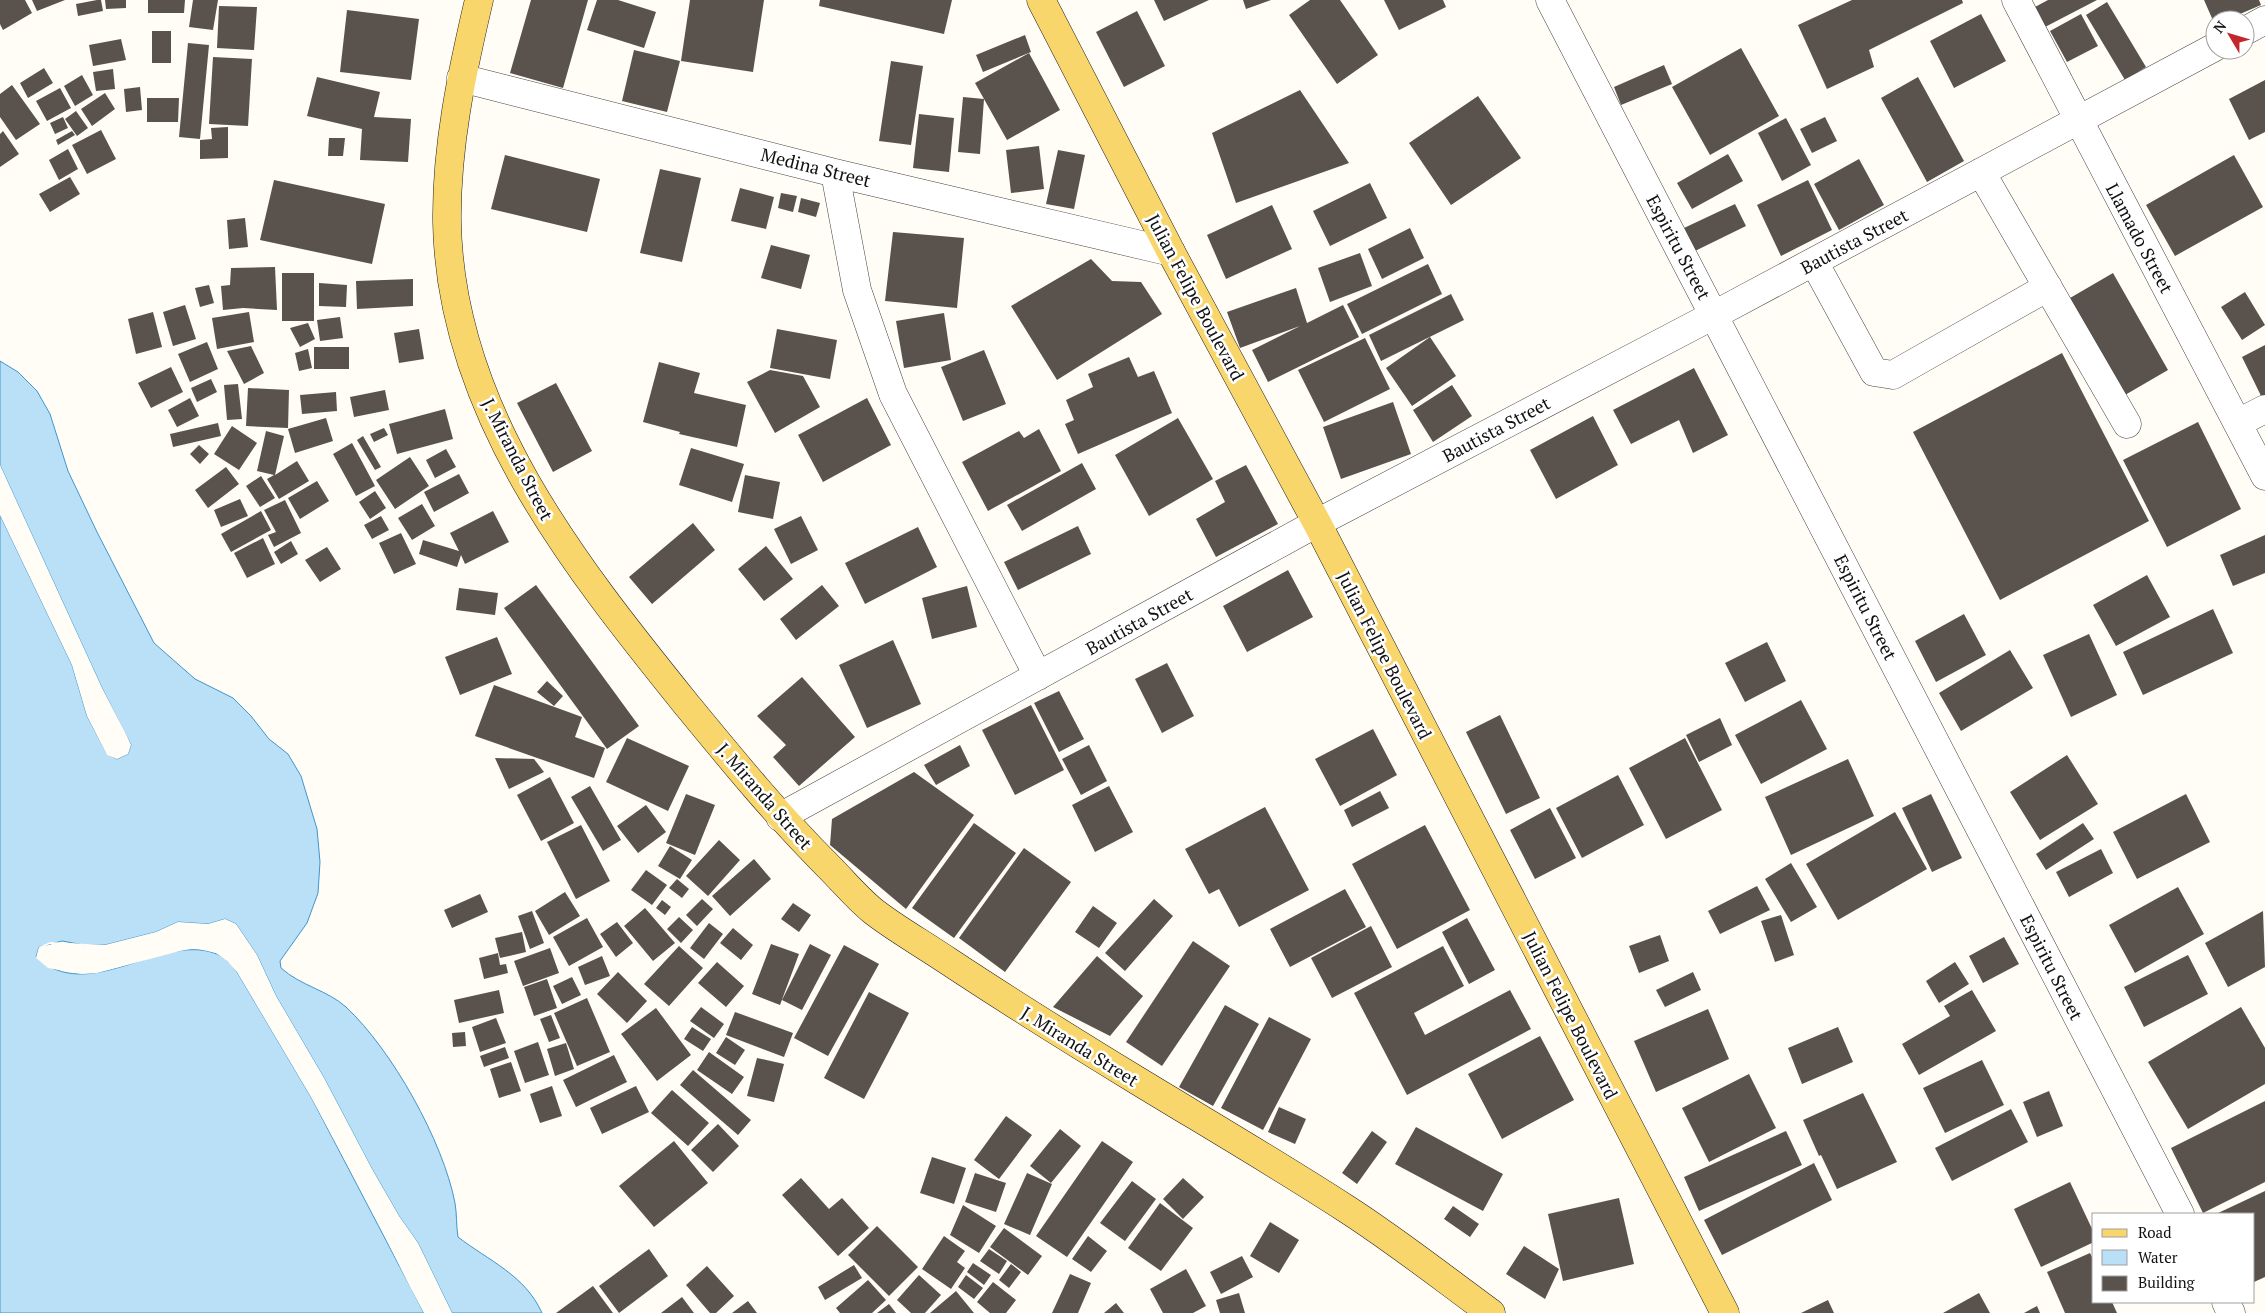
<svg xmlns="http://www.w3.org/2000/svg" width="2265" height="1313" viewBox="0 0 2265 1313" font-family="'PT Serif',serif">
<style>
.water{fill:#b9e0f7;stroke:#3f96cf}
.pier{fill:#fffdf5}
.building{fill:#5a524d}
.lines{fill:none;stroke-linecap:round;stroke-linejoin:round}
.minor-casing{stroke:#444;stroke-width:29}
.major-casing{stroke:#222;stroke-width:29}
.minor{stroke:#fff;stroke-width:28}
.major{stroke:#f9d66b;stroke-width:28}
.labels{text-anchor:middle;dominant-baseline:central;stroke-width:5;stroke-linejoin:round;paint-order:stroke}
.street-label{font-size:18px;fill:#111;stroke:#fff}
</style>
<rect width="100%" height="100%" fill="#fffdf5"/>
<!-- water -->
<path class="water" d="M0,361L18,372L37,391L50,414L68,471L97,532L154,643L195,679L233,698L251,716L269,739L288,754L301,776L317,829L320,862L318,893L307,923L280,961L281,968C301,986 327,990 346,1007C392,1050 443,1141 455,1203C457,1214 456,1225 458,1237C489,1261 525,1275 542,1313H452L418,1243L399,1216L372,1169L324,1078L276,996L257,955L236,924L225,919L208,924L178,922L156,932L105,945H84L62,941L39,947L36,957C88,1005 160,934 214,953C224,956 231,964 237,972L311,1097L424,1313H0V515L72,665L87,716L107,754L117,759L128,754L131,745L102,688L0,465Z"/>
<!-- pier -->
<path class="pier" d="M0,465L102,688L125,732L131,745L128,754L117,759L107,755L87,716L72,665L0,515V513L74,664L89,715L109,753L117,756L126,753L128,745L123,733L100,689L53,589L0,471Z
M225,919L236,924L257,955L276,996L324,1078L372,1169L399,1216L418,1243L452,1313H450L416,1244L397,1217L321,1079L274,997L255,956L234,926L225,922L208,926L178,925L157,934L105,947L50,944L41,948L39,957L49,965L82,971L97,970L179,948L195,946L217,951L229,959L239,971L313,1096L377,1214L427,1313H424L410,1287L375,1216L311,1097L237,972L227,961L216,953L195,948L180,951L97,973L82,974L48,968L36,958L39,947L50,942L105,945L156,932L178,922L208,924Z"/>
<!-- building -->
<path class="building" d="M0,0H25L32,13L3,30L0,24Z
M32,0H65L37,11Z
M97,0H101L103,11L78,16L76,4Z
M105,0H126V8L106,9Z
M148,0H185L184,13H148Z
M193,0H218L213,30L189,27Z
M531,0H588L563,88L510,73Z
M597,0H618L656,12L644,48L587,30Z
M690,0H764L753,72L681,61Z
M820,0H952L944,34L819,6Z
M1154,0H1209L1164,21Z
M1243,0H1271L1246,9Z
M1310,0H1340L1378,55L1337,84L1289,15Z
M1384,0H1443L1446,7L1399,30Z
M1852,0H1962L1963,3L1869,50L1874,67L1827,89L1798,25Z
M2048,0H2097L2045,27L2035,7Z
M2204,0H2259L2261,5L2226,20H2215V25Z
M2107,2L2146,67L2125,80L2086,15Z
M219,6L257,7L254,50L217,48Z
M347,10L419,19L411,80L340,72Z
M1137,11L1165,66L1124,87L1096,32Z
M1981,14L2006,61L1954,88L1930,41Z
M2081,14L2098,46L2067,62L2050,31Z
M152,31H171V63H152Z
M1025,35L1031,52L983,72L976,55Z
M121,39L126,60L93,66L89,45Z
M188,43L209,45L200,139L179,137Z
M1741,48L1779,116L1710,155L1672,87Z
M634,50L680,61L667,112L622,101Z
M1029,53L1060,110L1007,140L984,99L980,154L958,152L963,97L984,99L975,83Z
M213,57L252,59L248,126L209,124Z
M891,61L923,66L911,145L879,141Z
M1664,65L1672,84L1621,105L1614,87Z
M44,68L53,83L28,98L20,83Z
M113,69L115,89L96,91L93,72Z
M82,75L93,95L75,106L64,86Z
M317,77L380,92L374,117L411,119L408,162L360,160L362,129L307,116Z
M1918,77L1964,161L1927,182L1881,98Z
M2265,80V132L2249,140L2229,99Z
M12,85L40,124L16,140L0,117V94Z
M140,87L142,110L126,112L124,89Z
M60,88L71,108L47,121L36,101Z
M1300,90L1349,163L1236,203L1212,133Z
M105,93L115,109L92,126L81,109Z
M1478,96L1521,158L1451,205L1409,143Z
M147,98H179L178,122H147Z
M76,111L88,128L77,136L65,119Z
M919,114L954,118L949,172L913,168Z
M63,117L68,128L55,134L50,123Z
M1825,117L1837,141L1812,153L1800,129Z
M1786,118L1811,165L1782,181L1758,133Z
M228,127V158L200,159V140L212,139L211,128Z
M101,130L116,159L87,174L72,145Z
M3,131L19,154L0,167V134Z
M72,131L75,135L58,145L56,140Z
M329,138H345L343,156H328Z
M1039,146L1044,189L1011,193L1006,150Z
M68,149L78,169L59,180L49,160Z
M1058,150L1085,155L1074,209L1046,204Z
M1728,154L1743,181L1692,209L1677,183Z
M505,155L600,179L587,232L491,209Z
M2234,155L2263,207L2175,256L2146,205Z
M1859,159L1884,205L1839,230L1814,184Z
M660,169L701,178L682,262L640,253Z
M70,177L80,194L50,212L39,194Z
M274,180L385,204L372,264L260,240Z
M1808,180L1832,230L1781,256L1757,205Z
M1370,183L1387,218L1330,246L1313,211Z
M740,188L774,197L766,229L731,221Z
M781,193L797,196L793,212L778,208Z
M801,198L820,203L816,217L798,212Z
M1735,204L1746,226L1695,251L1684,228Z
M1272,205L1292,249L1226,279L1207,235Z
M245,218L248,247L229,249L227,220Z
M1410,228L1424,258L1382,279L1368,249Z
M893,232L964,238L957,308L885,301Z
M771,245L810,255L801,289L761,278Z
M1360,253L1372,286L1330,302L1318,268Z
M1091,259L1112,281L1141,282L1162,314L1057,380L1011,306Z
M1428,264L1442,294L1362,334L1347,304Z
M275,267L277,310L243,308L223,310L221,286L230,285L231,268Z
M282,273H314V321H282Z
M2113,273L2168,370L2125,395L2070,298Z
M413,279V306L357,309L356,281Z
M319,283L347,285L346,307L319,306Z
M209,285L214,303L200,307L195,288Z
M1296,288L1307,323L1343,305L1359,337L1268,382L1252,350L1300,326L1240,348L1227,312Z
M2245,292L2265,325L2242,340L2221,307Z
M1451,294L1464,320L1381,361L1369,335Z
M185,305L196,339L173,346L163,312Z
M153,312L162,347L136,354L128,319Z
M249,312L254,342L217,349L212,318Z
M944,313L951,360L904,368L896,321Z
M340,317L343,338L320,341L317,320Z
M308,323L315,339L300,347L290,328Z
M419,329L424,359L399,363L394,333Z
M777,329L837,340L830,379L770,368Z
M1430,337L1456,376L1412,406L1386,368Z
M1365,338L1390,389L1324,422L1298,370Z
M207,342L218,369L190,382L178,354Z
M2265,345V404L2242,357Z
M251,346L264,373L244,384L227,351Z
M314,347H349V369H314Z
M308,349L312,368L299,371L295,353Z
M984,350L1006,404L963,421L941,367Z
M2062,353L2149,521L2000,600L1913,432Z
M1129,357L1138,377L1154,371L1172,413L1078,454L1065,424L1074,420L1066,400L1093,387L1088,374Z
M659,362L700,373L694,393L746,405L737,447L679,434L680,432L643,422Z
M171,367L183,392L151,408L138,383Z
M1694,368L1728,435L1693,453L1679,420L1631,444L1613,410Z
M770,370L803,376L820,407L775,433L747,382Z
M211,379L217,392L197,402L191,388Z
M556,383L592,451L553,472L517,403Z
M238,384L242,419L227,420L224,385Z
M1452,385L1472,416L1433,442L1413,410Z
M248,388L289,390L288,428L246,426Z
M385,390L389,410L354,417L350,397Z
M336,392L337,411L302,414L300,395Z
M190,398L199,416L177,427L168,410Z
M867,398L891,445L823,482L798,435Z
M1393,402L1411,454L1341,479L1323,427Z
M445,409L453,439L397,454L389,424Z
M1593,416L1618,465L1556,499L1530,450Z
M326,418L333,441L295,453L288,429Z
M1178,418L1213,479L1149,516L1115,455Z
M2198,422L2241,509L2167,547L2123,460Z
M218,423L221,436L173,447L170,434Z
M232,426L257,443L239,470L214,454Z
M384,428L388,435L374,442L370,434Z
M1039,429L1061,471L988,511L962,462L1019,431L1024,438Z
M266,431L284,436L275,475L297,461L309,481L279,499L267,479L274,475L257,471Z
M363,436L381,467L375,470L357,440Z
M352,443L375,486L356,496L333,454Z
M199,445L209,454L200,464L190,454Z
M691,448L744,464L732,502L679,485Z
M446,449L456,467L435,478L426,460Z
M410,457L429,486L395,509L376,480Z
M1082,463L1096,489L1022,531L1007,505Z
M1246,465L1278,524L1216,557L1196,519L1225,502L1215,481Z
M226,467L239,484L208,508L195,490Z
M459,474L469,493L434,512L424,492Z
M745,475L780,482L773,519L738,512Z
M261,476L275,498L260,507L246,486Z
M317,481L329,501L300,519L288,498Z
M375,491L386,508L370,519L359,502Z
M240,499L248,516L221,527L214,510Z
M285,500L301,533L274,547L268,535L276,532L264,510Z
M422,504L435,526L412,540L398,518Z
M261,511L271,530L231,552L221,534Z
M493,511L509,542L465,564L461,555L457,567L419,554L423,540L459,551L450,533Z
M381,516L389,530L372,539L364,525Z
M801,516L818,550L791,564L774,529Z
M693,523L715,550L652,604L629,577Z
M1078,526L1091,554L1018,590L1004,562Z
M918,527L937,567L865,604L845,563Z
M401,533L416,564L394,574L379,543Z
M2265,535V573L2233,586L2220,555Z
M263,538L275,564L247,578L234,553Z
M291,541L298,554L281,564L274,552Z
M766,546L793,579L764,601L738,569Z
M327,547L341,569L320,582L305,560Z
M1288,570L1313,617L1247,652L1223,606Z
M2147,575L2170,617L2116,646L2093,605Z
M536,585L639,726L607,749L504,608Z
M822,585L839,606L796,640L780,619Z
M967,586L977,627L932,639L922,598Z
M459,588L498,593L495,615L456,610Z
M2213,609L2233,653L2143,695L2123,652Z
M1964,614L1986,655L1936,682L1915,641Z
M2089,634L2117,695L2071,717L2043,655Z
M497,637L512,674L460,695L445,657Z
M893,640L921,704L867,728L839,665Z
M1767,642L1786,681L1745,702L1725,663Z
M2010,650L2033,688L1961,731L1939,693Z
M1167,663L1194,716L1162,733L1135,679Z
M802,677L855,737L799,786L773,757L786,745L757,716Z
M547,681L563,696L554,706L537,692Z
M494,685L582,717L575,737L605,748L594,778L475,736Z
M1059,691L1084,739L1059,752L1034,703Z
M1801,700L1827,749L1761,784L1735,735Z
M1031,705L1064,770L1015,795L982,730Z
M1500,715L1540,798L1506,814L1466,732Z
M1720,718L1732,745L1699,762L1686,735Z
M1373,729L1397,775L1340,806L1315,759Z
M627,738L689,766L668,811L606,782Z
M1685,738L1722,810L1666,839L1629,768Z
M960,745L970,766L936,785L924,765Z
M1089,745L1107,781L1081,795L1062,759Z
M2067,755L2098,804L2040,840L2010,792Z
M495,758L534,759L544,772L509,789Z
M1848,759L1874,816L1791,855L1765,797Z
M914,772L974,815L906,909L830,845L832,819Z
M1618,775L1644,825L1582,858L1556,808Z
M550,777L574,823L541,841L517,795Z
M590,786L621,840L603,851L571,797Z
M1109,786L1133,832L1095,852L1072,805Z
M1380,791L1389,808L1352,827L1344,810Z
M686,794L715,805L695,855L666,843Z
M1931,794L1962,858L1932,872L1902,808Z
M2186,794L2210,842L2137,879L2113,832Z
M646,805L666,832L638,853L617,826Z
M1265,807L1309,890L1239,927L1219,889L1209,894L1185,849Z
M1550,808L1576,858L1535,879L1510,830Z
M1895,812L1927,869L1838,920L1806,864Z
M974,823L1016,853L954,938L912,908Z
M2083,823L2094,839L2046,870L2036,854Z
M581,825L610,881L576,899L547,842Z
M1425,825L1470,910L1397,949L1352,864Z
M719,840L740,860L708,896L686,876Z
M670,846L692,860L680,879L658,866Z
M1024,848L1071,882L1005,972L959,938Z
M2101,849L2113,873L2069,897L2056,872Z
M754,859L771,879L730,916L712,896Z
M1791,863L1817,907L1791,922L1765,879Z
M646,870L667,885L652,905L631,890Z
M677,879L689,889L682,898L669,888Z
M1757,886L1770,910L1720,934L1708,911Z
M2178,887L2204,934L2135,973L2109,925Z
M1345,889L1366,927L1290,967L1270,929Z
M565,892L580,916L549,935L535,911Z
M480,894L488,912L452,928L444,910Z
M702,899L713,909L697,926L686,915Z
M1154,899L1173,916L1125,971L1105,953Z
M662,900L671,907L665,915L656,908Z
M793,903L811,915L799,932L781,919Z
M1093,906L1117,923L1099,948L1075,932Z
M645,908L675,943L653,961L624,926Z
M532,911L544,943L530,949L518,916Z
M2263,911L2265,967L2228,987L2205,943Z
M1781,915L1794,955L1775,962L1761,921Z
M679,917L693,930L681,943L667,929Z
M587,918L603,947L569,966L553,937Z
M1467,918L1495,970L1469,984L1442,932Z
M617,922L633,943L616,957L600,934Z
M709,923L723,934L704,959L690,948Z
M1371,926L1392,967L1332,998L1311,958Z
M733,928L753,945L741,960L720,943Z
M522,932L526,952L500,958L495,938Z
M1660,935L1669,961L1639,973L1629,946Z
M2004,937L2019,964L1983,983L1969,956Z
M1193,941L1230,966L1162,1066L1126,1042Z
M771,944L799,954L780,1005L752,994Z
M810,944L831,955L802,1010L782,1000Z
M844,945L879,964L828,1056L794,1038Z
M679,946L703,968L669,1006L644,984Z
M1443,946L1464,986L1414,1013L1425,1035L1510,990L1531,1029L1407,1095L1354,993Z
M550,948L559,973L523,986L514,961Z
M498,953L500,965L506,964L508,973L484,979L479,958Z
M2188,955L2208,994L2144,1027L2124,987Z
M602,956L610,976L585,985L578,967Z
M1097,956L1143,996L1110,1036L1053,1007Z
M717,962L744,986L726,1007L698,983Z
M1955,962L1969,984L1939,1003L1926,981Z
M618,972L647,1001L627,1023L597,994Z
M1693,972L1701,990L1665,1007L1656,990Z
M572,977L581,995L562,1004L553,986Z
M547,979L557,1008L534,1016L524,987Z
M499,990L504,1013L459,1023L454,1000Z
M1972,990L1996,1031L1919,1075L1902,1044L1950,1016L1944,1006Z
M869,992L909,1013L864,1099L824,1078Z
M587,998L610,1052L577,1066L554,1013Z
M1225,1005L1259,1024L1213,1106L1179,1087Z
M701,1007L724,1024L714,1038L690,1021Z
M2241,1007L2265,1048V1084L2188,1129L2148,1062Z
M656,1008L691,1055L657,1081L621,1034Z
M1708,1009L1729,1059L1656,1092L1634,1041Z
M735,1012L793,1033L784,1057L726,1035Z
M551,1015L560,1038L549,1042L540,1019Z
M1269,1017L1311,1039L1263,1130L1221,1108Z
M496,1018L506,1043L480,1052L472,1027Z
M692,1027L711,1039L703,1051L684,1039Z
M1838,1027L1853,1062L1802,1084L1788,1048Z
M465,1032L466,1046L453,1047L452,1033Z
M1540,1036L1574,1100L1502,1139L1468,1074Z
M726,1037L745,1050L735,1065L716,1053Z
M538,1042L549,1075L525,1083L514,1051Z
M566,1043L574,1069L555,1076L547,1049Z
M505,1047L509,1058L484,1067L480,1056Z
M709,1052L744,1077L732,1094L697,1070Z
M614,1055L627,1082L576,1107L563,1080Z
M757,1058L784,1064L774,1102L747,1096Z
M1982,1060L2004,1105L1945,1133L1923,1088Z
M511,1062L521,1091L499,1098L490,1069Z
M693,1070L751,1120L738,1135L680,1085Z
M1749,1074L1776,1128L1709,1162L1682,1108Z
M552,1086L562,1116L540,1123L530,1094Z
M636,1086L649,1112L602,1134L590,1108Z
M672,1090L709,1123L688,1146L651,1113Z
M2049,1091L2063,1126L2037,1137L2023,1102Z
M1863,1093L1897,1162L1837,1189L1821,1155L1819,1156L1803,1120Z
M2265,1101V1182L2203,1213L2171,1148Z
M1279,1107L1306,1119L1295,1144L1268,1132Z
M2011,1109L2028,1142L1952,1181L1935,1148Z
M1006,1116L1032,1135L999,1179L974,1160Z
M718,1124L739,1146L713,1172L691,1150Z
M1416,1127L1503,1174L1483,1211L1395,1164Z
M1060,1129L1081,1146L1051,1183L1030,1166Z
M1372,1131L1387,1142L1357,1184L1342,1173Z
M1786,1131L1802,1165L1699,1211L1684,1177Z
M674,1141L708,1183L654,1227L619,1186Z
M1102,1141L1133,1162L1067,1257L1036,1236Z
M932,1157L966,1168L954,1204L920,1193Z
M1814,1163L1832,1200L1722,1255L1704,1220Z
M975,1173L1006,1183L996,1212L965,1202Z
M1027,1173L1052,1184L1030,1235L1004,1224Z
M801,1178L829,1209L842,1198L869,1228L838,1256L782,1195Z
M1183,1178L1204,1197L1183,1219L1163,1199Z
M1132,1181L1156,1199L1125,1241L1100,1223Z
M2070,1182L2094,1233V1242L2041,1267L2014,1209Z
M2265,1191V1277L2254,1282V1214H2216Z
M1619,1198L1634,1264L1563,1281L1548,1214Z
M1160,1203L1193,1228L1161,1271L1128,1248Z
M963,1205L996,1226L979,1253L950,1235Z
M1453,1206L1479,1224L1470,1237L1444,1219Z
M1270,1222L1299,1240L1279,1273L1250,1256Z
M877,1226L918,1267L889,1296L848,1255Z
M1004,1228L1042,1256L1028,1275L990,1247Z
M944,1236L965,1251L957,1262L965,1268L951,1289L922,1269Z
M1088,1236L1107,1251L1091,1272L1072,1259Z
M1524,1246L1559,1269L1545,1299L1506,1274Z
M649,1249L668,1276L619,1313L599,1286Z
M989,1249L1007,1261L999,1274L980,1261Z
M2090,1253L2094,1261V1302H2112L2117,1313H2065L2047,1272Z
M1242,1256L1253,1277L1221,1294L1210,1272Z
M973,1263L991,1275L984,1285L967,1272Z
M1011,1264L1021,1272L1009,1288L999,1280Z
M854,1265L862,1278L825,1300L818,1287Z
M707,1266L734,1296L716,1313H710L686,1285Z
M1186,1269L1206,1306L1193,1313H1163L1150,1289Z
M1070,1274L1091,1283L1078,1313H1052Z
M919,1275L941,1295L925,1313H911L897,1300Z
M966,1275L983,1288L974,1299L958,1287Z
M868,1280L886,1300L872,1313H840L836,1308Z
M993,1282L1016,1300L1006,1313H990L977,1302Z
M593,1286L613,1313H556Z
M956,1291L974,1313H930Z
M1239,1293L1245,1313H1220L1216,1300Z
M1979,1293L1990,1313H1943Z
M682,1297L694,1313H661Z
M1828,1300L1834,1313H1801Z
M748,1301L757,1313H732Z
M1116,1303L1124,1313H1104Z
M889,1304L896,1313H877Z
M2037,1306L2040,1313H2024Z"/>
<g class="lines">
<defs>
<path id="minor" d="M1550,0L2180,1214
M2016,0L2265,476
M2245,31L2265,20
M461,78L835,173L1171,252
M1981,172L2127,424
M835,173L857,290L893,394L1038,676
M1814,262L1874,372L1893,375L2048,287
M2238,423L2265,409
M780,817L1317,523L1714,315L2215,47
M2226,1302L2231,1313"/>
<path id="major" d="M479,0C462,72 446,147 447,222C450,410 574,565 686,704C732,760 777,815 828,866C843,881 857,898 873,911C896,929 923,944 948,961C1010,1002 1074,1042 1138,1081C1207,1123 1277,1164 1345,1208C1395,1240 1443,1278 1491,1313
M1041,0L1171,252L1317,523L1725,1313"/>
</defs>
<!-- minor casing -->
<use href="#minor" class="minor-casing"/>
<!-- major casing -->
<use href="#major" class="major-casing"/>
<!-- minor -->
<use href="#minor" class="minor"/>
<!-- major -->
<use href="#major" class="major"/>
</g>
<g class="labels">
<!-- street labels -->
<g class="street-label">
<text transform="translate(816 167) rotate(14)">Medina Street</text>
<text transform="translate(2140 238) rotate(62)">Llamado Street</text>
<text transform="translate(1854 241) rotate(-28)">Bautista Street</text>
<text transform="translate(1679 247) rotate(62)">Espiritu Street</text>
<text transform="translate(1196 297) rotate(62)">Julian Felipe Boulevard</text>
<text transform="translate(1496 429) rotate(-28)">Bautista Street</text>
<text transform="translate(518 459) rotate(63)">J. Miranda Street</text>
<text transform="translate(1866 607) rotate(63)">Espiritu Street</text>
<text transform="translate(1139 621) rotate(-29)">Bautista Street</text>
<text transform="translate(1385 655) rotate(63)">Julian Felipe Boulevard</text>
<text transform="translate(765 796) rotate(49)">J. Miranda Street</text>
<text transform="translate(2052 967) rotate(63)">Espiritu Street</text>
<text transform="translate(1571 1015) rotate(63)">Julian Felipe Boulevard</text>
<text transform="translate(1080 1046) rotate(32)">J. Miranda Street</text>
</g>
</g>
<!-- legend -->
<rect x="2092" y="1213" width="162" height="90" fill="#ffffff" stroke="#a0a0a0"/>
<rect x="2102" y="1229" width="25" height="8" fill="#f9d66b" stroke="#a0a0a0"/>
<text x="2138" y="1238" font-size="15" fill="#111111">Road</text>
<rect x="2102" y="1250" width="25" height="15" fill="#b9e0f7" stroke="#a0a0a0"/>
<text x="2138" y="1263" font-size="15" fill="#111111">Water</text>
<rect x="2102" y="1276" width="25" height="15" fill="#5a524d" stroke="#a0a0a0"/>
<text x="2138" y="1288" font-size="15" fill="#111111">Building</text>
<!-- north arrow -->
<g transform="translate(2230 35) rotate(308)"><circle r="24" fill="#ffffff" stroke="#a0a0a0"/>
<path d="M0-4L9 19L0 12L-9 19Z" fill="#c4262e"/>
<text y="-8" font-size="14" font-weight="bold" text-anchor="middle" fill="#111111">N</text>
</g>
</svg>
